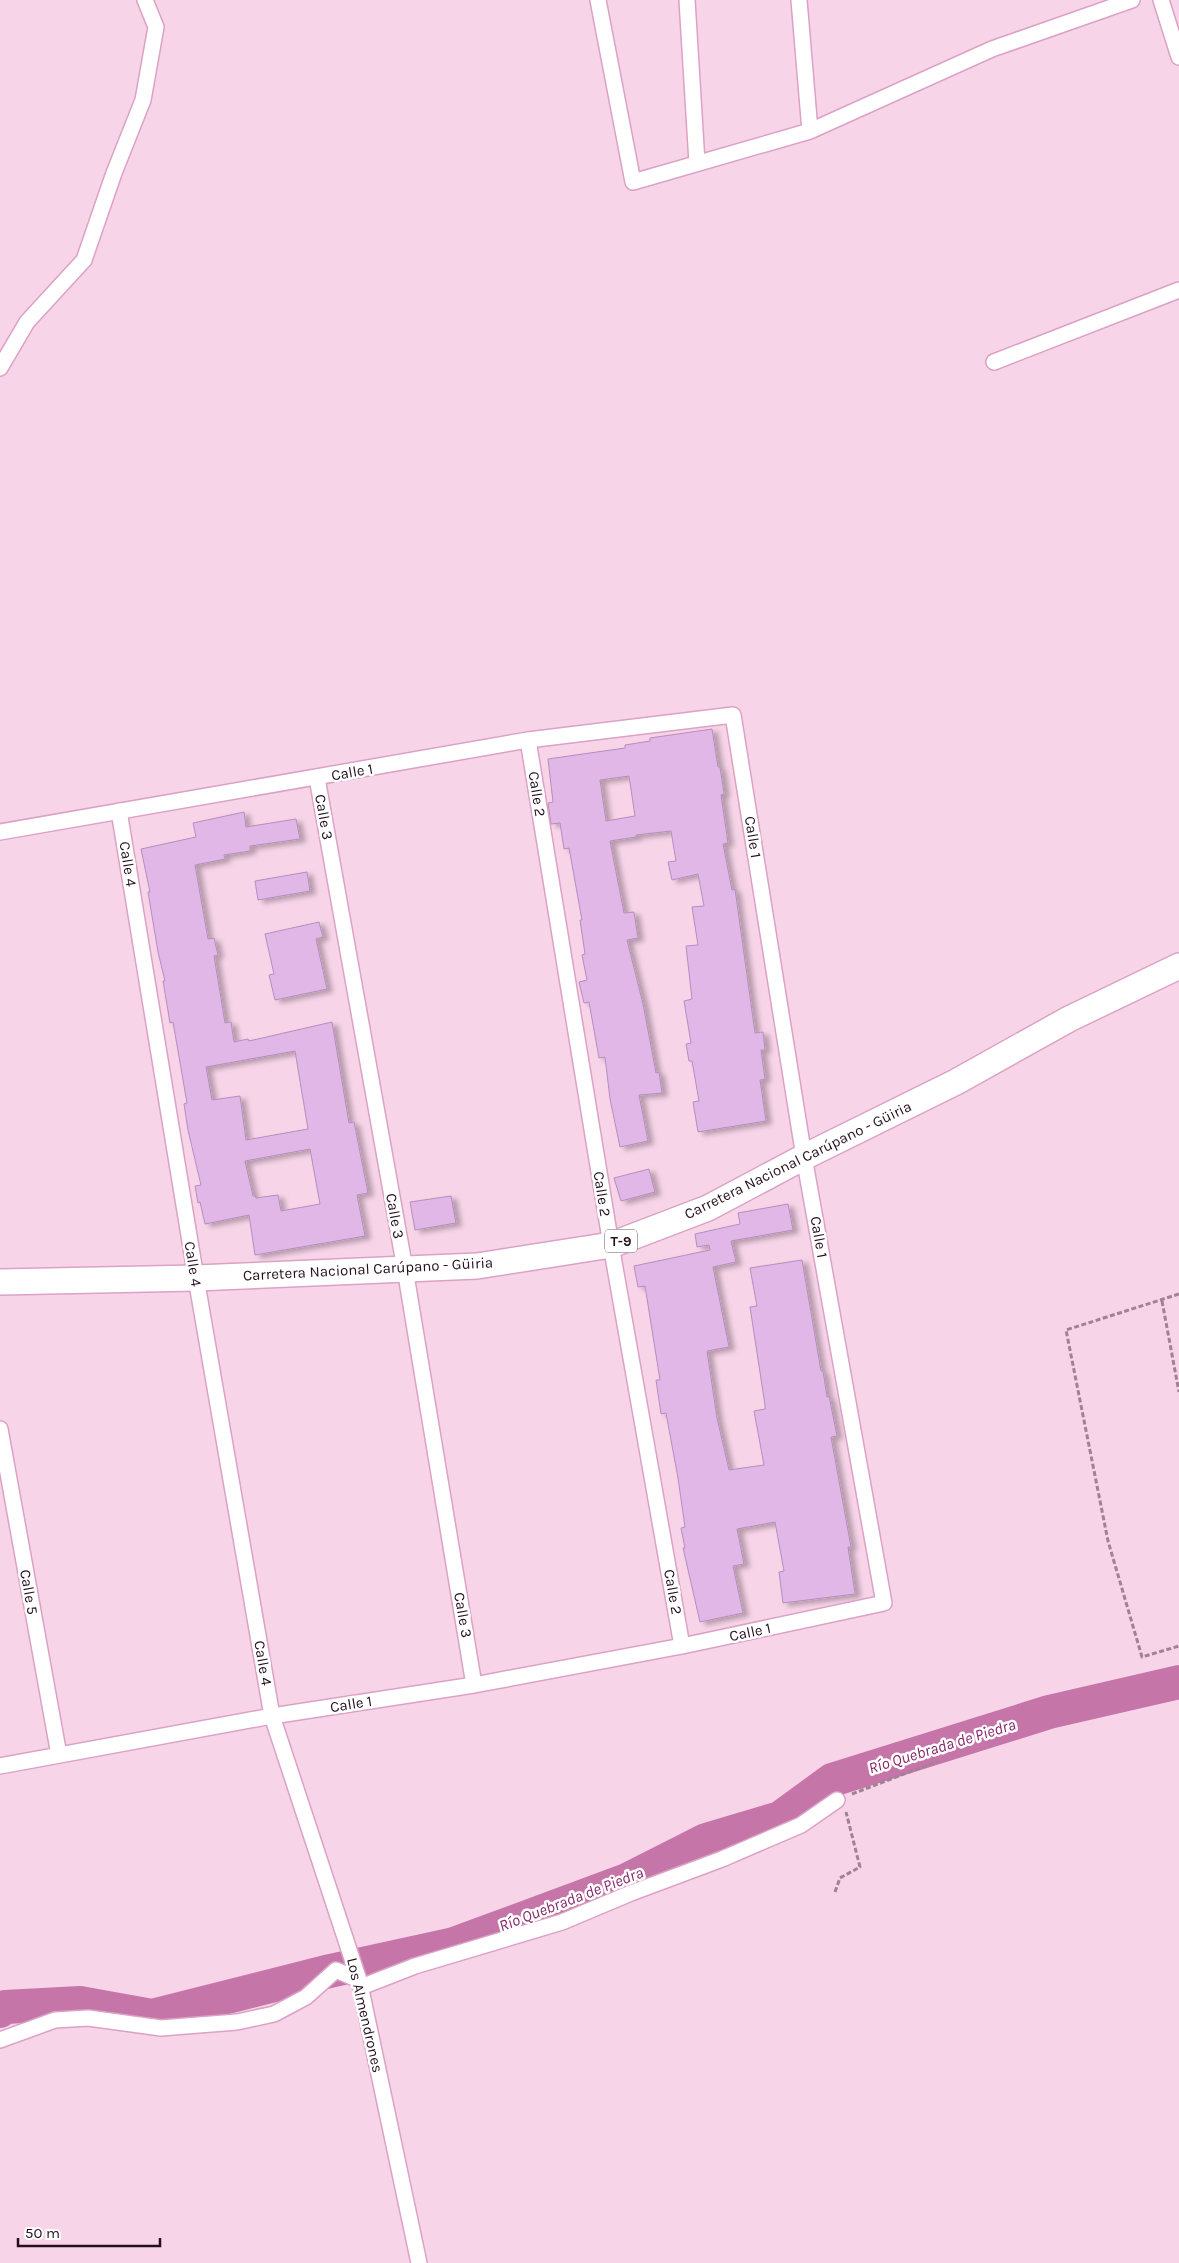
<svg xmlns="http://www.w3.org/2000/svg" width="1179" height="2263" viewBox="0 0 1179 2263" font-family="Karla,sans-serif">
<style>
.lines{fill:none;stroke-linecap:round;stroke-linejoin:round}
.river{stroke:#c675a8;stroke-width:34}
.building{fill:#e1b7e7;stroke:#b68dbc;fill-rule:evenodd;filter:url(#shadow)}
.minor-casing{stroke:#dba2c4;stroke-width:18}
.trunk-casing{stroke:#dba2c4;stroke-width:28}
.path{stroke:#a08294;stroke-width:3;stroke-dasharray:5 2.5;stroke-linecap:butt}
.minor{stroke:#fff;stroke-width:15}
.trunk{stroke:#fff;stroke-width:25}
.labels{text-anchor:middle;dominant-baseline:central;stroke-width:5;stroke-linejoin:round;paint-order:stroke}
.shield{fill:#fff;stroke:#665861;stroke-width:1}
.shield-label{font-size:14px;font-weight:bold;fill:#24101d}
.street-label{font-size:15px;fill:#24101d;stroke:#fff}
.water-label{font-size:16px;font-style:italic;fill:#87266a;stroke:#fff}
</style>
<defs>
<filter id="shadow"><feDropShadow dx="5.5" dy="3" stdDeviation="2.5" flood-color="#0004"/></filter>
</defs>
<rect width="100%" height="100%" fill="#f8d4e9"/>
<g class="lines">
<!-- river -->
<path class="river" d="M0,2011L5,2007L80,2003L152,2016L330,1971L454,1944L627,1880L706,1840L780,1818L832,1780L1049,1712L1179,1682"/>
</g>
<!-- building -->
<path class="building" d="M712,729L718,767H720L724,794L721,795L728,843L723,844L732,890L735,889L755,1033L763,1032L765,1050H761L765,1079L760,1080L766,1121L698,1132L693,1102L699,1101L692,1061H689L686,1044L691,1043L684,1001L692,999L686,946L698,945L692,907L704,906L698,874L672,880L668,862L676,861L671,831L636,835V837L610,841L624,913L634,912L638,938L627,940L643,1004L656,1073L659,1072L662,1093L639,1095L648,1141L620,1147L610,1099L605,1057L599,1058L589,1002L584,1003L579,982L587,980L582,955L585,954L580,920H582L569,848L564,849L560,823L551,824L548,803L553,802L548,759L625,748V745L650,741V738ZM629,776L635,816L606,821L600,780Z
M244,812L246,827L296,819L300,839L250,846V851L224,855L225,859L195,865L208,939L214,938L218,955L214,956L225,1023L231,1022L234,1042L248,1039L249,1041L332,1022L349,1123L354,1122L368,1193L357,1195L365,1236L255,1255L249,1215L205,1224L200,1202L198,1203L195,1186L201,1185L188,1130L184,1104L187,1103L173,1022L170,1023L163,981H165L158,952L148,892H150L141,849L196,837L193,823ZM295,1051L308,1129L246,1140L240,1096L212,1100L206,1067ZM310,1149L320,1204L281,1211L278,1195L256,1198L255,1196H253L245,1161Z
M307,872L310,891L258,900L255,881Z
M319,922L323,937L316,939L327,989L275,1000L269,975L274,974L265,934Z
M649,1169L655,1192L621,1201L614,1178Z
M451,1196L456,1223L415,1230L410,1202Z
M788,1204L793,1230L731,1241L736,1262L713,1267L729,1347L707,1351L717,1418L729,1470L764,1465L754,1411L765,1409V1405L750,1307L757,1306L750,1268L802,1260L821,1371H823L827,1397L829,1396L837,1436L831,1437L851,1547H848L855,1594L783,1603L779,1572L784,1571L775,1522L737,1529L744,1564L733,1566L743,1613L700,1622L683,1548H685L681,1528L685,1527L678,1478L666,1413L661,1414L656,1380H660L645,1286L638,1287L634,1266L710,1250L709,1245L697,1247L695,1234L740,1224L738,1213Z"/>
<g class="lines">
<defs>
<path id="minor" d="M598,0L633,182L810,131L992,49L1132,0
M687,0L697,163
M799,0L810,131
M1161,0L1179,57
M994,362L1179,290
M0,368L27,322L84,260L114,173L143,100L156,27L145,0
M528,740L611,1245L682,1646
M317,778L405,1269L474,1685
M119,811L196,1278L272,1716L359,1980L419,2263
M0,832L528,740L733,715L804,1157L884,1603L682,1646L474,1685L272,1716L0,1766
M0,1429L59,1755
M361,1987L415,1966L562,1922L631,1893L722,1859L801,1825L837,1800
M0,2040L55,2020L88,2018L161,2028L237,2022L274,2014L306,1997L336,1970L359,1980"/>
<path id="trunk" d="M0,1282L196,1278L477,1266L611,1245L708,1208L804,1157L956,1082L1069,1019L1179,966"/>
</defs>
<!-- minor casing -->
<use href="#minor" class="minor-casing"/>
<!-- trunk casing -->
<use href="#trunk" class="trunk-casing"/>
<!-- path -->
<path class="path" d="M1179,1294L1066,1330L1108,1541L1142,1657L1179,1646
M1162,1301L1179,1392
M852,1794L938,1761
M835,1892L840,1878L860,1867L846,1812"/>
<!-- minor -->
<use href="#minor" class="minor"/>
<!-- trunk -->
<use href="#trunk" class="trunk"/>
</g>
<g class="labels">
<!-- shield labels -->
<rect class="shield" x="605" y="1229.5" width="32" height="23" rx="4"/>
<g class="shield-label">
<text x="621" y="1241">T-9</text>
</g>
<!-- street labels -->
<g class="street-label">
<text transform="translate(352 772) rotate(-10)">Calle 1</text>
<text transform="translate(537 794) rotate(81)">Calle 2</text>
<text transform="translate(324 817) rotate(80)">Calle 3</text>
<text transform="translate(753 837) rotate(81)">Calle 1</text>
<text transform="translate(128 864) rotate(81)">Calle 4</text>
<text transform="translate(798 1160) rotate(-26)">Carretera Nacional Carúpano - Güiria</text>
<text transform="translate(602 1194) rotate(81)">Calle 2</text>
<text transform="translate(395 1216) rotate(80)">Calle 3</text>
<text transform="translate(819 1237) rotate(80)">Calle 1</text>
<text transform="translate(193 1264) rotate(81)">Calle 4</text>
<text transform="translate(368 1269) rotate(-3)">Carretera Nacional Carúpano - Güiria</text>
<text transform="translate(29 1592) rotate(80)">Calle 5</text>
<text transform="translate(673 1592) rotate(80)">Calle 2</text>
<text transform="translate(463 1615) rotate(80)">Calle 3</text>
<text transform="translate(750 1632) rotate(-12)">Calle 1</text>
<text transform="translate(263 1663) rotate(80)">Calle 4</text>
<text transform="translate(351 1704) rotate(-9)">Calle 1</text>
<text transform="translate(365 2015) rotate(77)">Los Almendrones</text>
</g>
<!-- water labels -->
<g class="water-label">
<text transform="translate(942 1746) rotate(-17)">Río Quebrada de Piedra</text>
<text transform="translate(571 1899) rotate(-21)">Río Quebrada de Piedra</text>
</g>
</g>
<!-- scale -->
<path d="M18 2238v8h142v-8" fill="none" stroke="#24101d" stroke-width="2.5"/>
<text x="25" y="2238" font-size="15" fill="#24101d" stroke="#ffffff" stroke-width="4" paint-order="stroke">50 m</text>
</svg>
